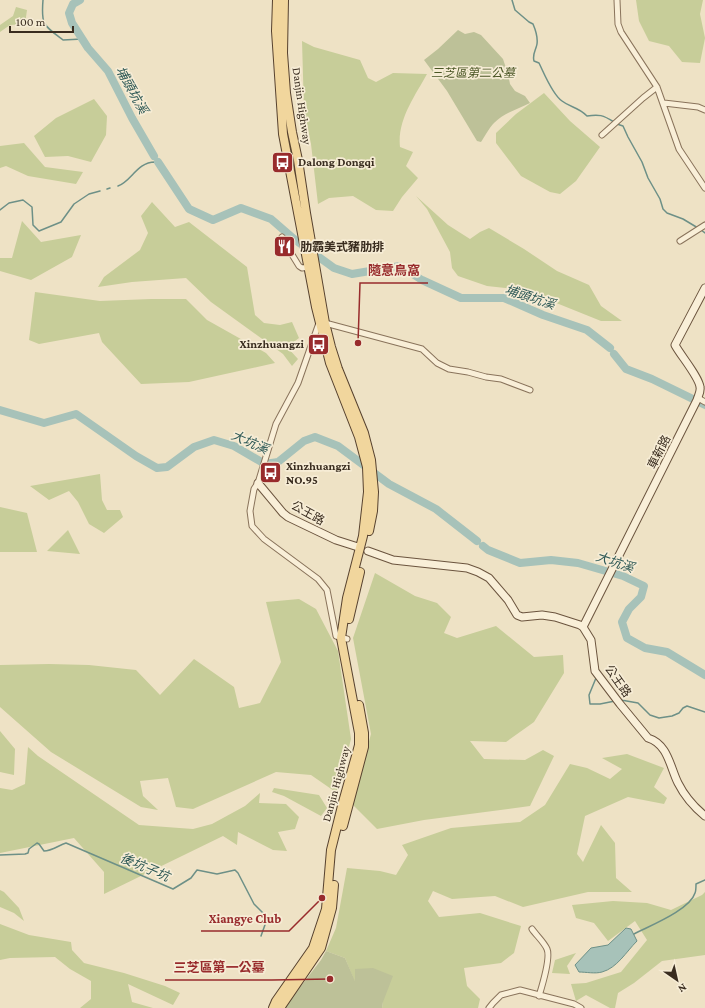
<svg xmlns="http://www.w3.org/2000/svg" width="705" height="1008" viewBox="0 0 705 1008" font-family="'Crimson Pro','Noto Sans TC',serif">
<style>
.green{fill:#c7cd99}
.cemetery{fill:#bdc198}
.water{fill:#a7c2b9;stroke:#6d9087}
.lines{fill:none;stroke-linecap:round;stroke-linejoin:round}
.stream{stroke:#6d9087;stroke-width:1.5}
.river{stroke:#a7c2b9;stroke-width:8}
.street-casing{stroke:#89735b;stroke-width:7}
.secondary-casing{stroke:#6b543e;stroke-width:9}
.primary-casing{stroke:#57422f;stroke-width:10}
.street{stroke:#f9efd8;stroke-width:5}
.secondary{stroke:#f9efd8;stroke-width:7}
.primary{stroke:#f1d69d;stroke-width:8}
.labels{text-anchor:middle;dominant-baseline:central;stroke-width:3.5;stroke-linejoin:round;paint-order:stroke}
.park-label{font-size:12px;font-style:italic;fill:#4a5625;stroke:#f6ecd5}
.street-label{font-size:12px;fill:#392c1f;stroke:#f6ecd5}
.poi-label{font-size:12px;font-weight:bold;fill:#392c1f;stroke:#f6ecd5;text-anchor:start}
.water-label{font-size:13px;font-style:italic;fill:#2e5956;stroke:#f6ecd5}
.leader{fill:none;stroke:#982b2c;stroke-width:1.5}
.callout-dot{fill:#982b2c;stroke:#f6ecd5;stroke-width:1.5}
.callout-label{font-size:13px;text-anchor:middle;font-weight:bold;fill:#982b2c;stroke:#f6ecd5;stroke-width:3.5;stroke-linejoin:round;paint-order:stroke}
</style>
<rect width="100%" height="100%" fill="#eee2c5"/>
<!-- green -->
<path class="green" d="M636,0H703L700,14L705,38L700,63L682,62L669,46L649,41L639,21Z
M16,7L27,10L25,24L10,25L0,32V25L13,16Z
M302,41L314,47L360,60L368,78L376,82L393,73L427,74C415,96 397,120 400,147L413,152L406,166L418,178L402,197L393,211L376,210L353,196L329,198L318,204L311,144L304,110Z
M544,93L570,121L600,147L576,181L560,194L550,192L521,176L496,143V133L516,114Z
M94,99L107,116L106,135L91,162L68,156L45,157L34,136L56,118Z
M24,143L45,167L83,172L76,184L28,176L6,166L0,168V146Z
M416,196L448,225L470,239L480,232L489,228L524,249L557,271L589,285L601,306L622,321H601L524,290L487,286L458,276L452,268L450,252L427,209Z
M152,202L175,227L189,222L247,267L255,315L264,323L280,325L292,322L299,338L287,347L298,359L292,366L283,354L211,302L186,278L132,282L98,287L104,277L140,250L148,233L141,216Z
M22,221L41,242L81,235L72,257L31,280L0,271V258H12Z
M35,292L100,301L151,299H186L207,320L266,353L275,363L189,382L141,384L102,342L99,333L39,344L29,340Z
M100,474L102,500L107,510H120L123,517L104,533L89,524L78,502L69,491L49,500L30,486Z
M0,507L27,513L37,552H0Z
M68,530L80,554L47,551Z
M375,573L415,596L437,603L451,617L444,633L457,638L496,626L534,657L563,655L564,673L534,722L506,742L470,741L484,759L525,760L543,750L554,756L530,806L424,820L377,829L352,804L371,734L353,638Z
M299,599L316,609L338,651L351,739L337,793L311,775L276,772L193,809L176,807L168,778L140,781L143,796L158,810L141,807L51,752L0,707V665L49,664L89,665L136,670L160,695L194,659L234,687L239,708L260,703L281,662L266,602Z
M0,731L15,749L14,775L0,772Z
M28,747L38,756L139,825L193,829L212,824L245,806L260,793L259,803L286,804L299,817L295,829L278,832L287,851L273,850L238,832L237,845L223,836L104,894V872L74,838L0,853V788L12,790L25,784Z
M627,754L664,768L654,787L667,798L664,804L628,797L585,816L577,854L583,862L601,825L615,843L616,878L632,892H588L523,907L495,896L452,899L433,891L428,901L439,917L480,913L521,926L514,953L501,963L464,968L467,986L480,999L478,1008H382L383,1002L355,969V982L345,958L326,951L336,928L347,868L380,871L396,875L408,855L402,845L451,828L520,822L545,805L570,764L587,768L610,779L622,769L602,758Z
M274,788L319,795L327,808L321,816L284,796L272,792Z
M0,890L4,892L19,908L24,921L14,913L0,907Z
M705,892V955L662,961L634,983L618,993L615,1008H610L586,995L576,1001L571,984L586,983L621,972L647,940L635,921L608,941L594,923L576,918L572,905L613,901L647,903L671,910L702,895Z
M0,924L29,935L71,942L72,950L84,963L124,973L165,986L180,993L173,1005L128,984L132,1002L153,1008H80L91,999V981L70,969L55,957L10,958L0,960Z
M576,953L567,966L570,974L552,973L555,960Z"/>
<!-- cemetery -->
<path class="cemetery" d="M458,30L465,34L474,32L481,35L503,59L508,74L510,84L515,91L525,96L530,103C518,109 504,113 494,123C489,128 485,136 481,142L477,141L447,91L424,60L438,49Z
M326,951L345,958L355,981V969L373,968L393,976L383,1002L382,1008H284L321,960Z"/>
<!-- water -->
<path class="water" d="M626,928L631,929L637,941C626,952 617,968 602,972C595,974 586,972 579,972L575,965L591,948L608,945Z"/>
<g class="lines">
<!-- stream -->
<path class="stream" d="M43,0C41,25 43,25 63,40L82,39
M512,0L515,10L529,22L533,24C536,31 538,37 537,44C536,50 532,54 534,61L539,63C544,73 552,94 562,101C571,108 577,106 587,116C599,114 603,115 614,122
M617,124L623,126L628,137L642,162L648,178L660,199L663,209L667,213L683,219L698,228
M118,186C131,182 137,162 155,162L163,169
M107,189L110,188
M0,210L9,203L23,200L32,207L33,225L39,231L61,222L74,204L89,194L100,191
M701,230L705,233
M596,678L589,695L590,704H600L615,701
M621,700L638,703L650,715L659,718L672,716L679,713L683,708L687,706L705,712
M0,855L25,854L28,853L29,849L37,843L39,844L44,851C52,851 59,845 66,843L173,889L191,878L197,870L217,874L235,870L238,873L254,904L264,914L266,922L261,936
M634,934C649,926 690,910 695,893C696,891 696,887 696,884L705,880"/>
<!-- river -->
<path class="river" d="M80,0L73,4L69,13L72,23L88,48L108,71L132,118L154,156
M158,162L189,209L213,220L241,208L271,219L294,239L334,268L352,274L400,266L422,280L461,298H504L543,315L587,330L610,348
M614,354L626,369L652,379L705,405
M0,410L44,423L76,414L136,456L157,468L167,467L194,447L214,440L234,446L265,464L278,462L304,441L315,437L338,446L389,484L436,509L477,541
M483,546L488,550L520,563L551,560L578,563L623,576L644,586L641,597L629,609L622,622L627,638L645,648L667,652L705,675"/>
<defs>
<path id="street" d="M617,0L618,24L621,32L657,87L679,149L705,188
M664,103L698,107L705,110
M602,135L643,98L657,87
M282,237L290,247L291,253L299,266L302,268L309,267
M680,241L705,225
M698,398L705,402
M347,639L336,636L327,590L318,579L264,539L252,526L250,511L254,489L258,483L276,424L298,383L319,323H325L422,349L437,363L449,369L468,372L486,377L501,379L530,390
M532,929C536,935 544,942 547,949C551,958 542,986 539,996
M489,1008L493,1003L501,995L520,990L574,1004L581,1008"/>
<path id="secondary" d="M258,483L283,513L288,517L336,540L358,547
M368,551L393,560L467,568L478,572L489,578L508,600L517,615L522,617L542,615L555,617L580,625L583,627L591,640L595,671L620,704L648,738C668,744 670,767 678,783C684,795 694,807 705,816
M583,627L697,400C698,396 701,392 700,387C699,377 681,356 675,345L705,288"/>
<path id="primary" d="M284,0L283,53L286,93L292,132L298,160L306,213L325,323L331,347L338,369L364,433L371,460L374,492L373,511L369,531
M349,619L360,572
M343,826L364,747V733L359,705
M273,1008L276,1001L313,948L326,909L331,850L343,802L356,756L359,745V733L341,638L347,598L363,536L368,492L367,467L359,437L330,363L316,307L283,134L276,31L277,0
M280,1008L321,948L332,908L334,885"/>
</defs>
<!-- street casing -->
<use href="#street" class="street-casing"/>
<!-- secondary casing -->
<use href="#secondary" class="secondary-casing"/>
<!-- primary casing -->
<use href="#primary" class="primary-casing"/>
<!-- street -->
<use href="#street" class="street"/>
<!-- secondary -->
<use href="#secondary" class="secondary"/>
<!-- primary -->
<use href="#primary" class="primary"/>
</g>
<!-- icons -->
<defs>
<symbol id="bus-square" viewBox="-11 -11 22 22"><rect x="-9" y="-9" width="18" height="18" rx="4" fill="#982b2c" stroke="#f6ecd5"/><path d="M-5-6H5V4H4V6H2V4H-2V6H-4V4H-5ZM-3.5-4V0h7V-4ZM-3.5 1.2v1.5H-2V1.2ZM2 1.2v1.5H3.5V1.2Z" fill="#fff"/></symbol>
<symbol id="restaurant-square" viewBox="-11 -11 22 22"><rect x="-9" y="-9" width="18" height="18" rx="4" fill="#982b2c" stroke="#f6ecd5"/><path d="M-5-6h1v4h1v-4h1v4h1v-4h1v5L-1.5 .5V6h-2V.5L-5-1ZM5-6V6H3V1.5H1.5Q1.5-4 5-6Z" fill="#fff"/></symbol>
</defs>
<g fill-rule="evenodd">
<use href="#bus-square" x="270" y="150" width="25" height="25"/>
<use href="#restaurant-square" x="272" y="234" width="25" height="25"/>
<use href="#bus-square" x="306" y="332" width="25" height="25"/>
<use href="#bus-square" x="258" y="460" width="25" height="25"/>
</g>
<g class="labels">
<!-- park labels -->
<g class="park-label">
<text x="473" y="73">三芝區第二公墓</text>
</g>
<!-- street labels -->
<g class="street-label">
<text transform="translate(302 106) rotate(82)">Danjin Highway</text>
<text transform="translate(659 452) rotate(-63)">車新路</text>
<text transform="translate(308 513) rotate(29)">公王路</text>
<text transform="translate(618 681) rotate(55)">公王路</text>
<text transform="translate(336 784) rotate(-75)">Danjin Highway</text>
</g>
<!-- poi labels -->
<g class="poi-label">
<text x="298" y="162">Dalong Dongqi</text>
<text x="300" y="247">肋霸美式豬肋排</text>
<text x="304" y="344" text-anchor="end">Xinzhuangzi</text>
<text x="286" y="466">Xinzhuangzi<tspan x="286" dy="14">NO.95</tspan></text>
</g>
<!-- water labels -->
<g class="water-label">
<text transform="translate(132 90) rotate(61)">埔頭坑溪</text>
<text transform="translate(530 297) rotate(18)">埔頭坑溪</text>
<text transform="translate(250 442) rotate(24)">大坑溪</text>
<text transform="translate(615 562) rotate(19)">大坑溪</text>
<text transform="translate(145 867) rotate(23)">後坑子坑</text>
</g>
</g>
<!-- callouts -->
<path class="leader" d="M358 343L360 283H428M322 898L289 931H201M330 979L272 980H165"/>
<g class="callout-dot">
<circle cx="358" cy="343" r="4"/>
<circle cx="322" cy="898" r="4"/>
<circle cx="330" cy="979" r="4"/>
</g>
<g class="callout-label">
<text x="394" y="275">隨意鳥窩</text>
<text x="245" y="923">Xiangye Club</text>
<text x="219" y="972">三芝區第一公墓</text>
</g>
<!-- north arrow -->
<g transform="translate(677 980) rotate(146)" stroke="#f6ecd5" stroke-width="3" paint-order="stroke">
<path d="M0-3L7 15L0 10L-7 15Z" fill="#392c1f"/>
<text y="-6" font-size="11" font-weight="bold" text-anchor="middle" fill="#392c1f">N</text>
</g>
<!-- scale -->
<path d="M10 26v6h63v-6" fill="none" stroke="#392c1f" stroke-width="2"/>
<text x="16" y="26" font-size="12" fill="#392c1f" stroke="#f6ecd5" stroke-width="3" paint-order="stroke">100 m</text>
</svg>
